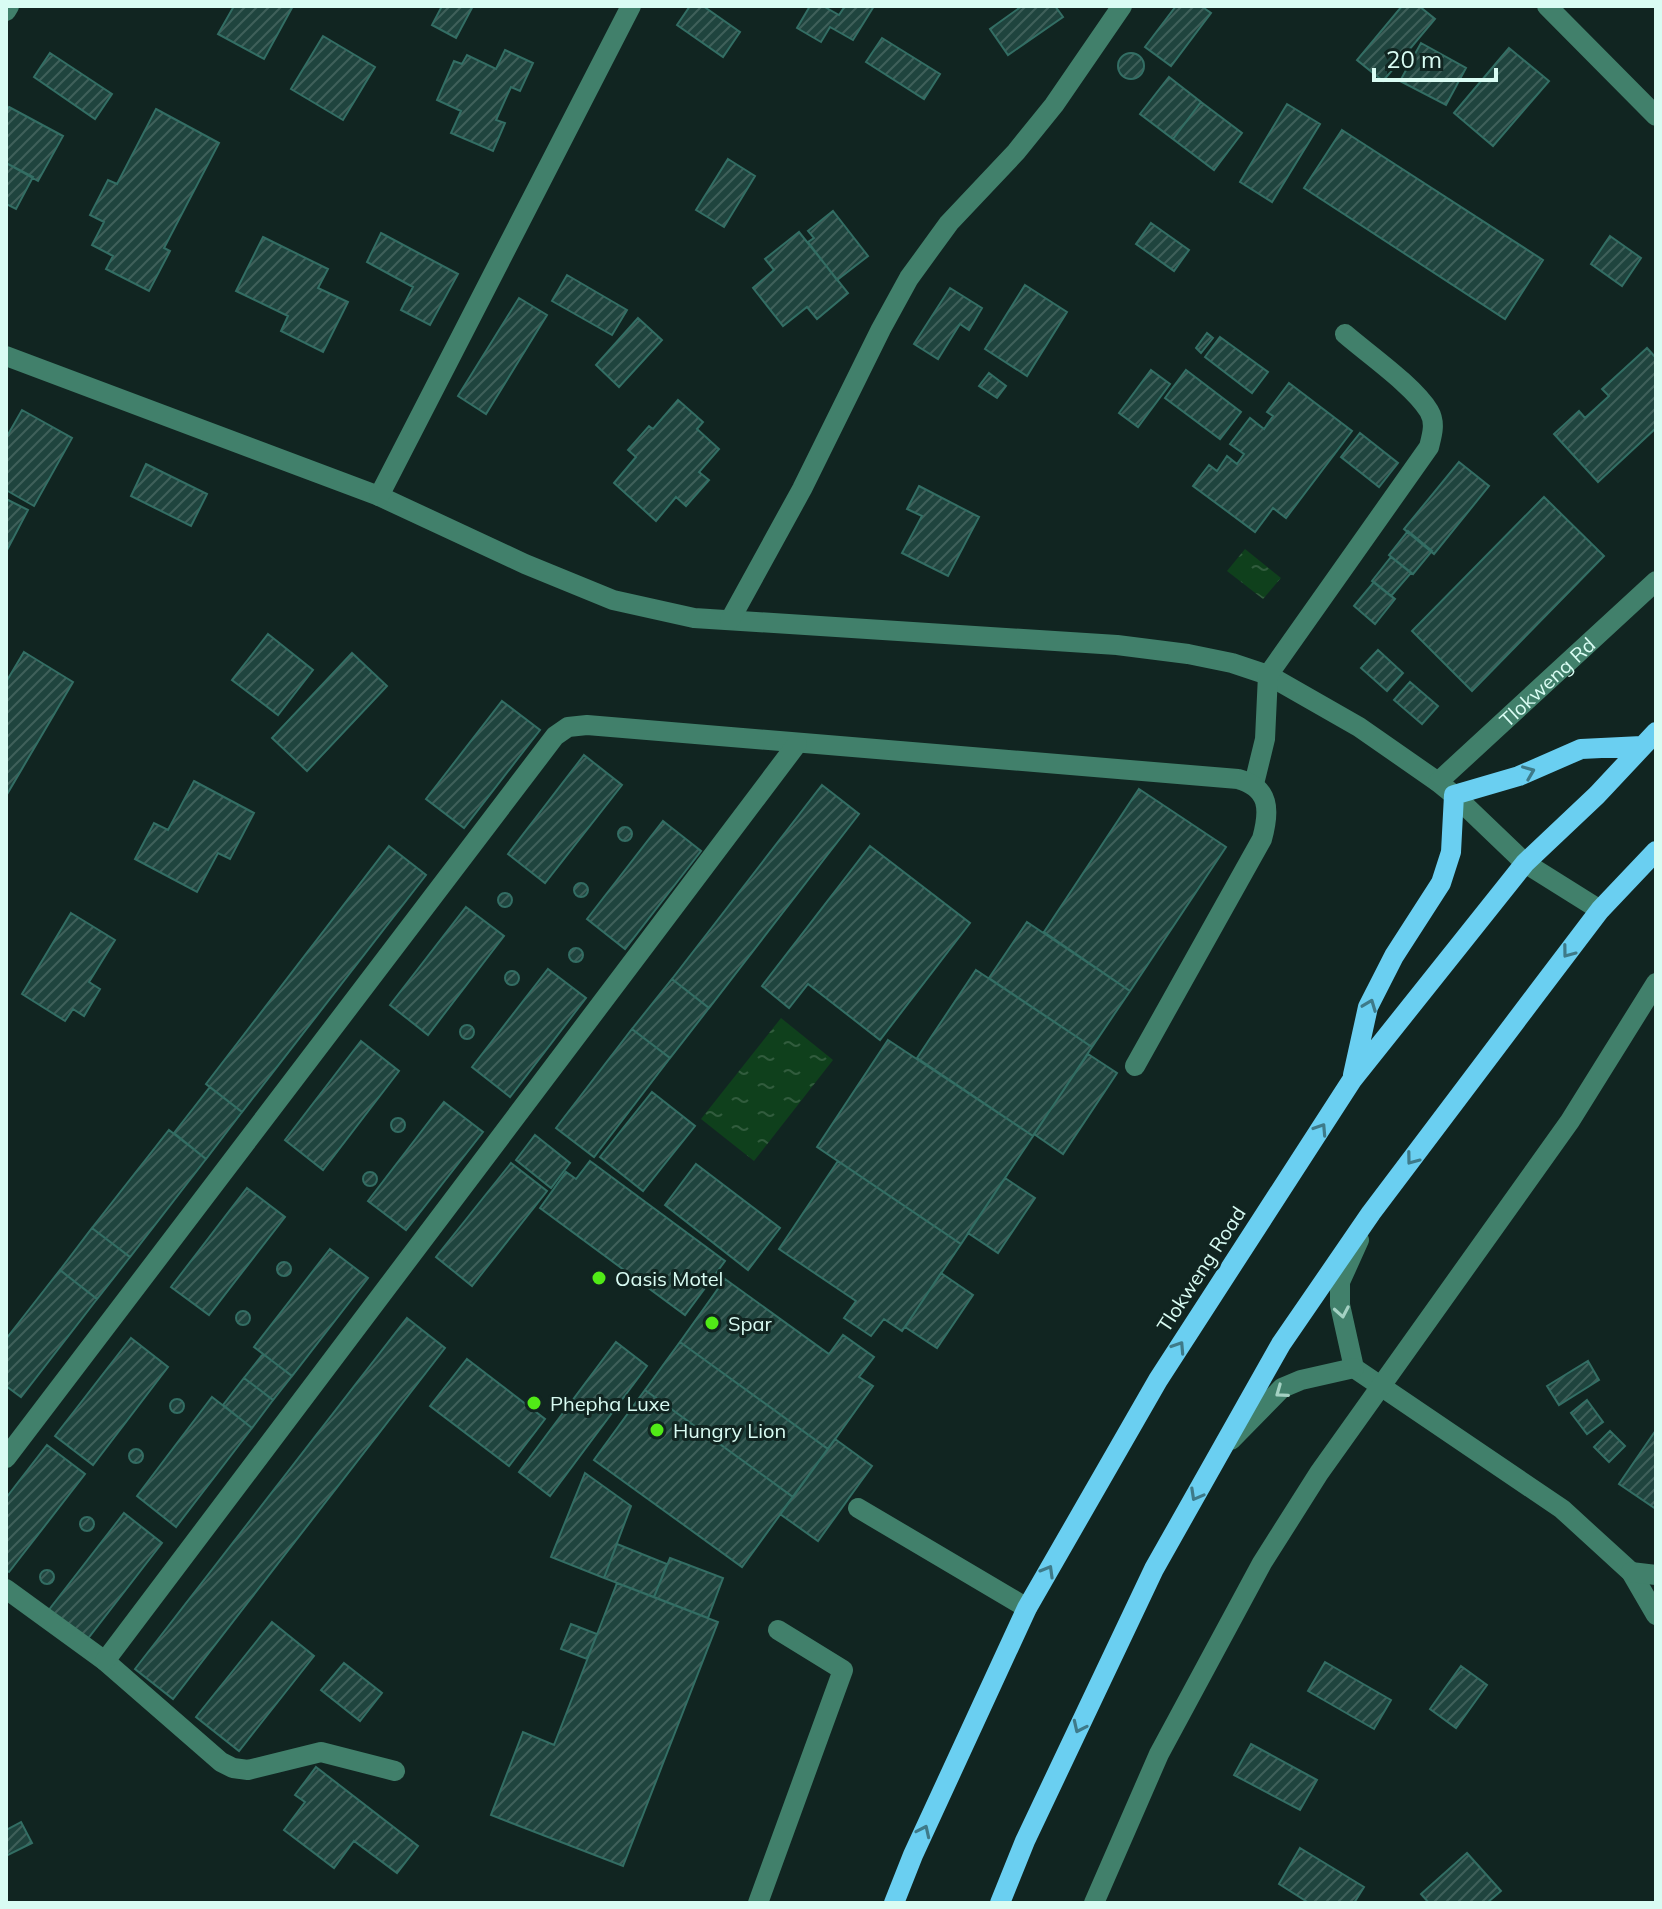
<svg xmlns="http://www.w3.org/2000/svg" width="1662" height="1909" viewBox="0 0 1662 1909" font-family="Mulish,sans-serif">
<style>
.water{fill:url(#water-ripples)}
.building{fill:url(#building-hatch);stroke:#336e64;stroke-width:2}
.lines{fill:none;stroke-linecap:round;stroke-linejoin:round}
.minor{stroke:#41806b;stroke-width:20}
.major{stroke:#6acff1;stroke-width:20}
.oneway{stroke:#3e7a89}
.oneway2{stroke:#a4d1c3}
.poi-dot{fill:#51ea17;stroke:#112521;stroke-width:3}
.labels{text-anchor:middle;dominant-baseline:central;stroke-width:6;stroke-linejoin:round;paint-order:stroke}
.street-label{font-size:20px;fill:#d9fcf3;stroke:#112521}
.poi-label{font-size:20px;fill:#d9fcf3;stroke:#112521;text-anchor:start}
</style>
<defs>
<pattern id="water-ripples" width="26" height="14" patternUnits="userSpaceOnUse" patternTransform="scale(2)"><rect width="26" height="14" fill="#0f401c"/><path d="M2 4q2-2 4 0t4 0M15 11q2-2 4 0t4 0" fill="none" stroke="#315c3d"/></pattern>
<pattern id="building-hatch" width="6" height="6" patternUnits="userSpaceOnUse" patternTransform="scale(2)"><rect width="6" height="6" fill="#1f443e"/><path d="M-1 1l2-2M0 6l6-6M5 7l2-2" fill="none" stroke="#3f605a"/></pattern>
</defs>
<rect width="100%" height="100%" fill="#112521"/>
<!-- water -->
<path class="water" d="M1245,549L1281,578L1263,599L1227,571Z
M781,1018L833,1060L754,1161L701,1119Z"/>
<!-- building -->
<path class="building" d="M234,6H293L264,59L218,34Z
M442,6H473L456,38L432,25Z
M690,6H703L740,32L723,57L677,25Z
M810,6H823L839,15L845,6H874L853,40L830,27L821,42L797,28Z
M1022,6H1055L1063,17L1008,55L990,29Z
M1176,6H1201L1211,13L1171,66L1145,47Z
M1402,6H1419L1435,19L1383,81L1357,60Z
M323,36L375,67L343,120L291,89Z
M882,38L940,74L924,99L866,62Z
M1421,43L1466,68L1446,105L1400,81Z
M1509,48L1549,81L1493,146L1454,113Z
M505,50L533,63L520,91L511,87L496,120L505,123L493,151L451,133L461,111L437,100L454,61L462,64L467,55L496,69Z
M50,53L112,94L95,119L34,77Z
M1118 66a13 13 0 1 1 26 0a13 13 0 1 1-26 0Z
M1169,77L1201,102L1173,139L1140,114Z
M1201,102L1242,133L1214,170L1173,139Z
M1287,104L1320,124L1272,202L1240,182Z
M9,107L63,136L38,181L6,163V112Z
M156,109L219,143L164,248L170,251L149,291L106,269L113,256L92,245L104,222L90,215L108,180L117,184Z
M1342,130L1543,260L1505,319L1304,188Z
M728,159L755,176L724,227L696,210Z
M6,163L33,177L16,209L6,204Z
M833,211L868,256L837,280L808,242L814,238L808,231Z
M1151,223L1189,250L1174,271L1136,244Z
M799,232L848,293L817,319L807,307L783,326L753,288L774,270L765,259Z
M381,233L458,274L430,325L401,310L413,287L367,262Z
M1610,236L1641,258L1622,286L1591,264Z
M263,237L328,269L318,288L348,302L323,352L281,331L288,316L236,291Z
M567,275L627,310L612,335L552,301Z
M1025,285L1067,312L1027,376L985,349Z
M950,288L982,308L969,330L960,324L938,359L914,344Z
M519,298L547,315L486,414L458,396Z
M638,318L662,340L619,387L596,365Z
M1207,333L1213,338L1201,353L1196,348Z
M1220,337L1268,372L1252,393L1205,357Z
M1647,348L1656,358V428L1598,482L1554,434L1579,411L1585,418L1609,396L1602,389Z
M1151,370L1170,384L1138,427L1119,413Z
M1186,370L1241,412L1220,439L1165,398Z
M989,373L1006,386L997,398L979,386Z
M1289,383L1352,431L1286,518L1273,508L1255,532L1193,486L1209,465L1217,471L1227,456L1237,464L1244,454L1230,444L1250,418L1264,429L1273,416L1267,412Z
M678,400L703,422L697,429L719,449L699,472L709,480L686,506L676,497L656,521L614,483L636,457L628,450L649,426L653,429Z
M22,410L72,438L34,506L6,490V438Z
M1360,433L1398,463L1379,487L1341,457Z
M1459,462L1489,486L1434,554L1404,529Z
M146,464L207,494L191,526L131,496Z
M919,486L979,517L948,576L902,553L922,516L907,509Z
M1544,497L1604,556L1472,691L1412,631Z
M6,499L28,510L6,552Z
M1408,531L1432,551L1413,574L1389,555Z
M1391,557L1411,573L1391,596L1372,581Z
M1374,582L1395,599L1375,624L1354,606Z
M268,634L313,670L278,715L232,680Z
M1378,650L1403,673L1387,691L1361,668Z
M24,652L73,682L6,796V682Z
M352,653L387,686L307,771L272,738Z
M1410,682L1438,706L1422,724L1394,700Z
M502,701L540,730L464,828L426,799Z
M584,755L622,785L545,883L508,854Z
M194,781L254,813L230,859L218,853L197,892L135,859L154,823L168,830Z
M822,785L859,814L709,1008L672,979Z
M1139,789L1226,847L1130,991L1044,932Z
M663,821L701,851L625,949L587,919Z
M618 834a7 7 0 1 1 14 0a7 7 0 1 1-14 0Z
M389,846L426,875L242,1112L206,1084Z
M870,846L970,923L880,1040L808,984L789,1008L762,986Z
M574 890a7 7 0 1 1 14 0a7 7 0 1 1-14 0Z
M498 900a7 7 0 1 1 14 0a7 7 0 1 1-14 0Z
M466,907L504,936L428,1035L390,1005Z
M71,913L115,940L89,982L100,989L84,1016L73,1009L65,1021L22,994Z
M1027,922L1130,991L1092,1047L989,978Z
M569 955a7 7 0 1 1 14 0a7 7 0 1 1-14 0Z
M548,969L586,998L510,1097L472,1067Z
M976,970L1092,1047L1033,1136L917,1058Z
M505 978a7 7 0 1 1 14 0a7 7 0 1 1-14 0Z
M672,979L709,1008L670,1058L632,1029Z
M460 1032a7 7 0 1 1 14 0a7 7 0 1 1-14 0Z
M632,1029L670,1058L594,1157L556,1128Z
M888,1040L1033,1136L961,1244L817,1147Z
M361,1041L399,1071L323,1170L285,1140Z
M1088,1054L1117,1073L1063,1154L1034,1134Z
M210,1087L242,1112L206,1159L174,1133Z
M652,1092L695,1126L643,1191L600,1157Z
M444,1102L483,1132L406,1230L368,1201Z
M391 1125a7 7 0 1 1 14 0a7 7 0 1 1-14 0Z
M169,1130L206,1159L130,1257L92,1228Z
M535,1135L570,1163L551,1188L516,1160Z
M590,1161L725,1261L685,1315L540,1208L566,1172L576,1179Z
M838,1161L961,1244L902,1331L884,1319L871,1336L844,1318L856,1301L779,1249Z
M511,1163L547,1191L472,1286L436,1257Z
M696,1164L780,1228L748,1270L665,1205Z
M363 1179a7 7 0 1 1 14 0a7 7 0 1 1-14 0Z
M1005,1178L1035,1198L998,1253L968,1233Z
M247,1188L285,1217L209,1315L171,1287Z
M92,1228L130,1257L97,1299L60,1270Z
M330,1249L368,1278L292,1376L254,1347Z
M277 1269a7 7 0 1 1 14 0a7 7 0 1 1-14 0Z
M60,1270L97,1299L21,1397L6,1386V1339Z
M941,1273L973,1295L937,1348L905,1327Z
M725,1279L829,1354L843,1335L874,1357L859,1377L873,1386L828,1449L680,1342Z
M236 1318a7 7 0 1 1 14 0a7 7 0 1 1-14 0Z
M407,1318L445,1348L173,1699L135,1669Z
M131,1338L168,1367L93,1465L55,1436Z
M616,1342L647,1366L550,1496L519,1472Z
M680,1342L828,1449L793,1497L645,1390Z
M263,1354L292,1376L273,1400L244,1378Z
M467,1359L545,1419L509,1466L430,1406Z
M1588,1361L1599,1380L1559,1405L1547,1386Z
M244,1378L273,1400L252,1428L223,1405Z
M645,1390L793,1497L742,1567L594,1460Z
M212,1397L252,1428L176,1527L137,1496Z
M170 1406a7 7 0 1 1 14 0a7 7 0 1 1-14 0Z
M1587,1400L1603,1422L1587,1434L1571,1413Z
M1656,1430V1509L1619,1484Z
M1610,1431L1625,1446L1609,1462L1594,1447Z
M835,1439L872,1466L818,1541L780,1514Z
M47,1445L85,1474L9,1572L6,1570V1498Z
M129 1456a7 7 0 1 1 14 0a7 7 0 1 1-14 0Z
M585,1473L631,1506L604,1578L551,1557Z
M124,1513L162,1543L86,1641L48,1611Z
M80 1524a7 7 0 1 1 14 0a7 7 0 1 1-14 0Z
M617,1544L667,1564L654,1597L604,1578Z
M670,1558L723,1578L708,1618L654,1597Z
M40 1577a7 7 0 1 1 14 0a7 7 0 1 1-14 0Z
M617,1583L718,1622L623,1866L491,1815L523,1732L554,1745Z
M272,1622L314,1656L239,1751L196,1717Z
M571,1624L597,1634L587,1659L561,1649Z
M1325,1662L1391,1700L1374,1729L1308,1691Z
M344,1663L382,1693L360,1721L321,1690Z
M1461,1666L1487,1685L1456,1728L1430,1709Z
M1251,1744L1317,1780L1300,1810L1234,1775Z
M316,1767L418,1846L397,1873L354,1841L334,1868L284,1830L305,1802L295,1795Z
M21,1822L32,1843L6,1856V1830Z
M1300,1848L1364,1887L1354,1903H1309L1279,1884Z
M1467,1853L1501,1891L1487,1903H1429L1421,1894Z"/>
<g class="lines">
<!-- minor -->
<g class="minor">
<path d="M1547,6L1656,116"/>
<path d="M6,11L9,6"/>
<path d="M6,356L379,496L525,564L613,600L694,618L1117,645L1188,654L1232,663L1268,675L1359,727L1438,782L1454,795L1525,863L1600,910"/>
<path d="M379,496L631,6"/>
<path d="M730,620L802,489L881,329L909,278L949,223L1016,152L1054,105L1122,6"/>
<path id="s1" d="M1438,782L1656,581"/>
<path d="M1254,784L1265,739L1268,675L1429,447C1432,435 1436,423 1429,411C1414,386 1368,354 1345,334"/>
<path d="M1359,1240L1340,1282V1305L1354,1368L1562,1509L1631,1572L1656,1615"/>
<path d="M1231,1440L1282,1388L1301,1380L1354,1368"/>
<path d="M6,1458L555,736L568,727L587,725L1238,779C1270,788 1270,810 1262,839L1135,1066"/>
<path d="M858,1508L1027,1608"/>
<path d="M1631,1572L1656,1575"/>
<path d="M6,1589L105,1661L221,1762L233,1768L248,1770L321,1752L395,1771"/>
<path d="M105,1661L797,744"/>
<path d="M758,1903L843,1670L778,1630"/>
<path d="M1094,1903L1159,1754L1262,1563L1319,1473L1570,1121L1656,983"/>
</g>
<!-- major -->
<path class="major" d="M1353,1075L1368,1007L1394,956L1441,883L1451,852L1454,795L1519,776L1581,749L1642,746
M894,1903L913,1855L1027,1608L1158,1380L1352,1080L1525,863L1597,795L1656,732
M1000,1903L1025,1841L1154,1569L1281,1344L1371,1213L1537,993L1600,910L1656,851"/>
</g>
<!-- one-way arrows -->
<defs><path id="oneway-chevron" d="M-2-3.5L2.5 0L-2 3.5" fill="none" stroke-width="1.6" stroke-linecap="round" stroke-linejoin="round" transform="scale(2)"/></defs>
<g class="oneway">
<use href="#oneway-chevron" transform="translate(1529 772) rotate(-22)"/>
<use href="#oneway-chevron" transform="translate(1568 952) rotate(127)"/>
<use href="#oneway-chevron" transform="translate(1370 1005) rotate(-69)"/>
<use href="#oneway-chevron" transform="translate(1321 1129) rotate(-57)"/>
<use href="#oneway-chevron" transform="translate(1412 1159) rotate(127)"/>
<use href="#oneway-chevron" transform="translate(1179 1347) rotate(-57)"/>
<use href="#oneway-chevron" transform="translate(1196 1495) rotate(119)"/>
<use href="#oneway-chevron" transform="translate(1048 1571) rotate(-60)"/>
<use href="#oneway-chevron" transform="translate(1079 1727) rotate(115)"/>
<use href="#oneway-chevron" transform="translate(924 1831) rotate(-65)"/>
</g>
<g class="oneway2">
<use href="#oneway-chevron" transform="translate(1342 1312) rotate(80)"/>
<use href="#oneway-chevron" transform="translate(1281 1392) rotate(144)"/>
</g>
<!-- markers -->
<g class="poi-dot">
<circle cx="599" cy="1278" r="8"/>
<circle cx="712" cy="1323" r="8"/>
<circle cx="534" cy="1403" r="8"/>
<circle cx="657" cy="1430" r="8"/>
</g>
<g class="labels">
<!-- street labels -->
<g class="street-label">
<text stroke="none"><textPath href="#s1" startOffset="148">Tlokweng Rd</textPath></text>
<text transform="translate(1201 1269) rotate(-57)">Tlokweng Road</text>
</g>
<!-- poi labels -->
<g class="poi-label">
<text x="615" y="1278">Oasis Motel</text>
<text x="728" y="1323">Spar</text>
<text x="550" y="1403">Phepha Luxe</text>
<text x="673" y="1430">Hungry Lion</text>
</g>
</g>
<!-- border -->
<rect width="1662" height="1909" fill="none" stroke="#d9fcf3" stroke-width="16"/>
<!-- scale -->
<path d="M1374 68v12h122v-12" fill="none" stroke="#d9fcf3" stroke-width="4"/>
<text x="1386" y="68" font-size="24" fill="#d9fcf3" stroke="#112521" stroke-width="6" paint-order="stroke">20 m</text>
</svg>
